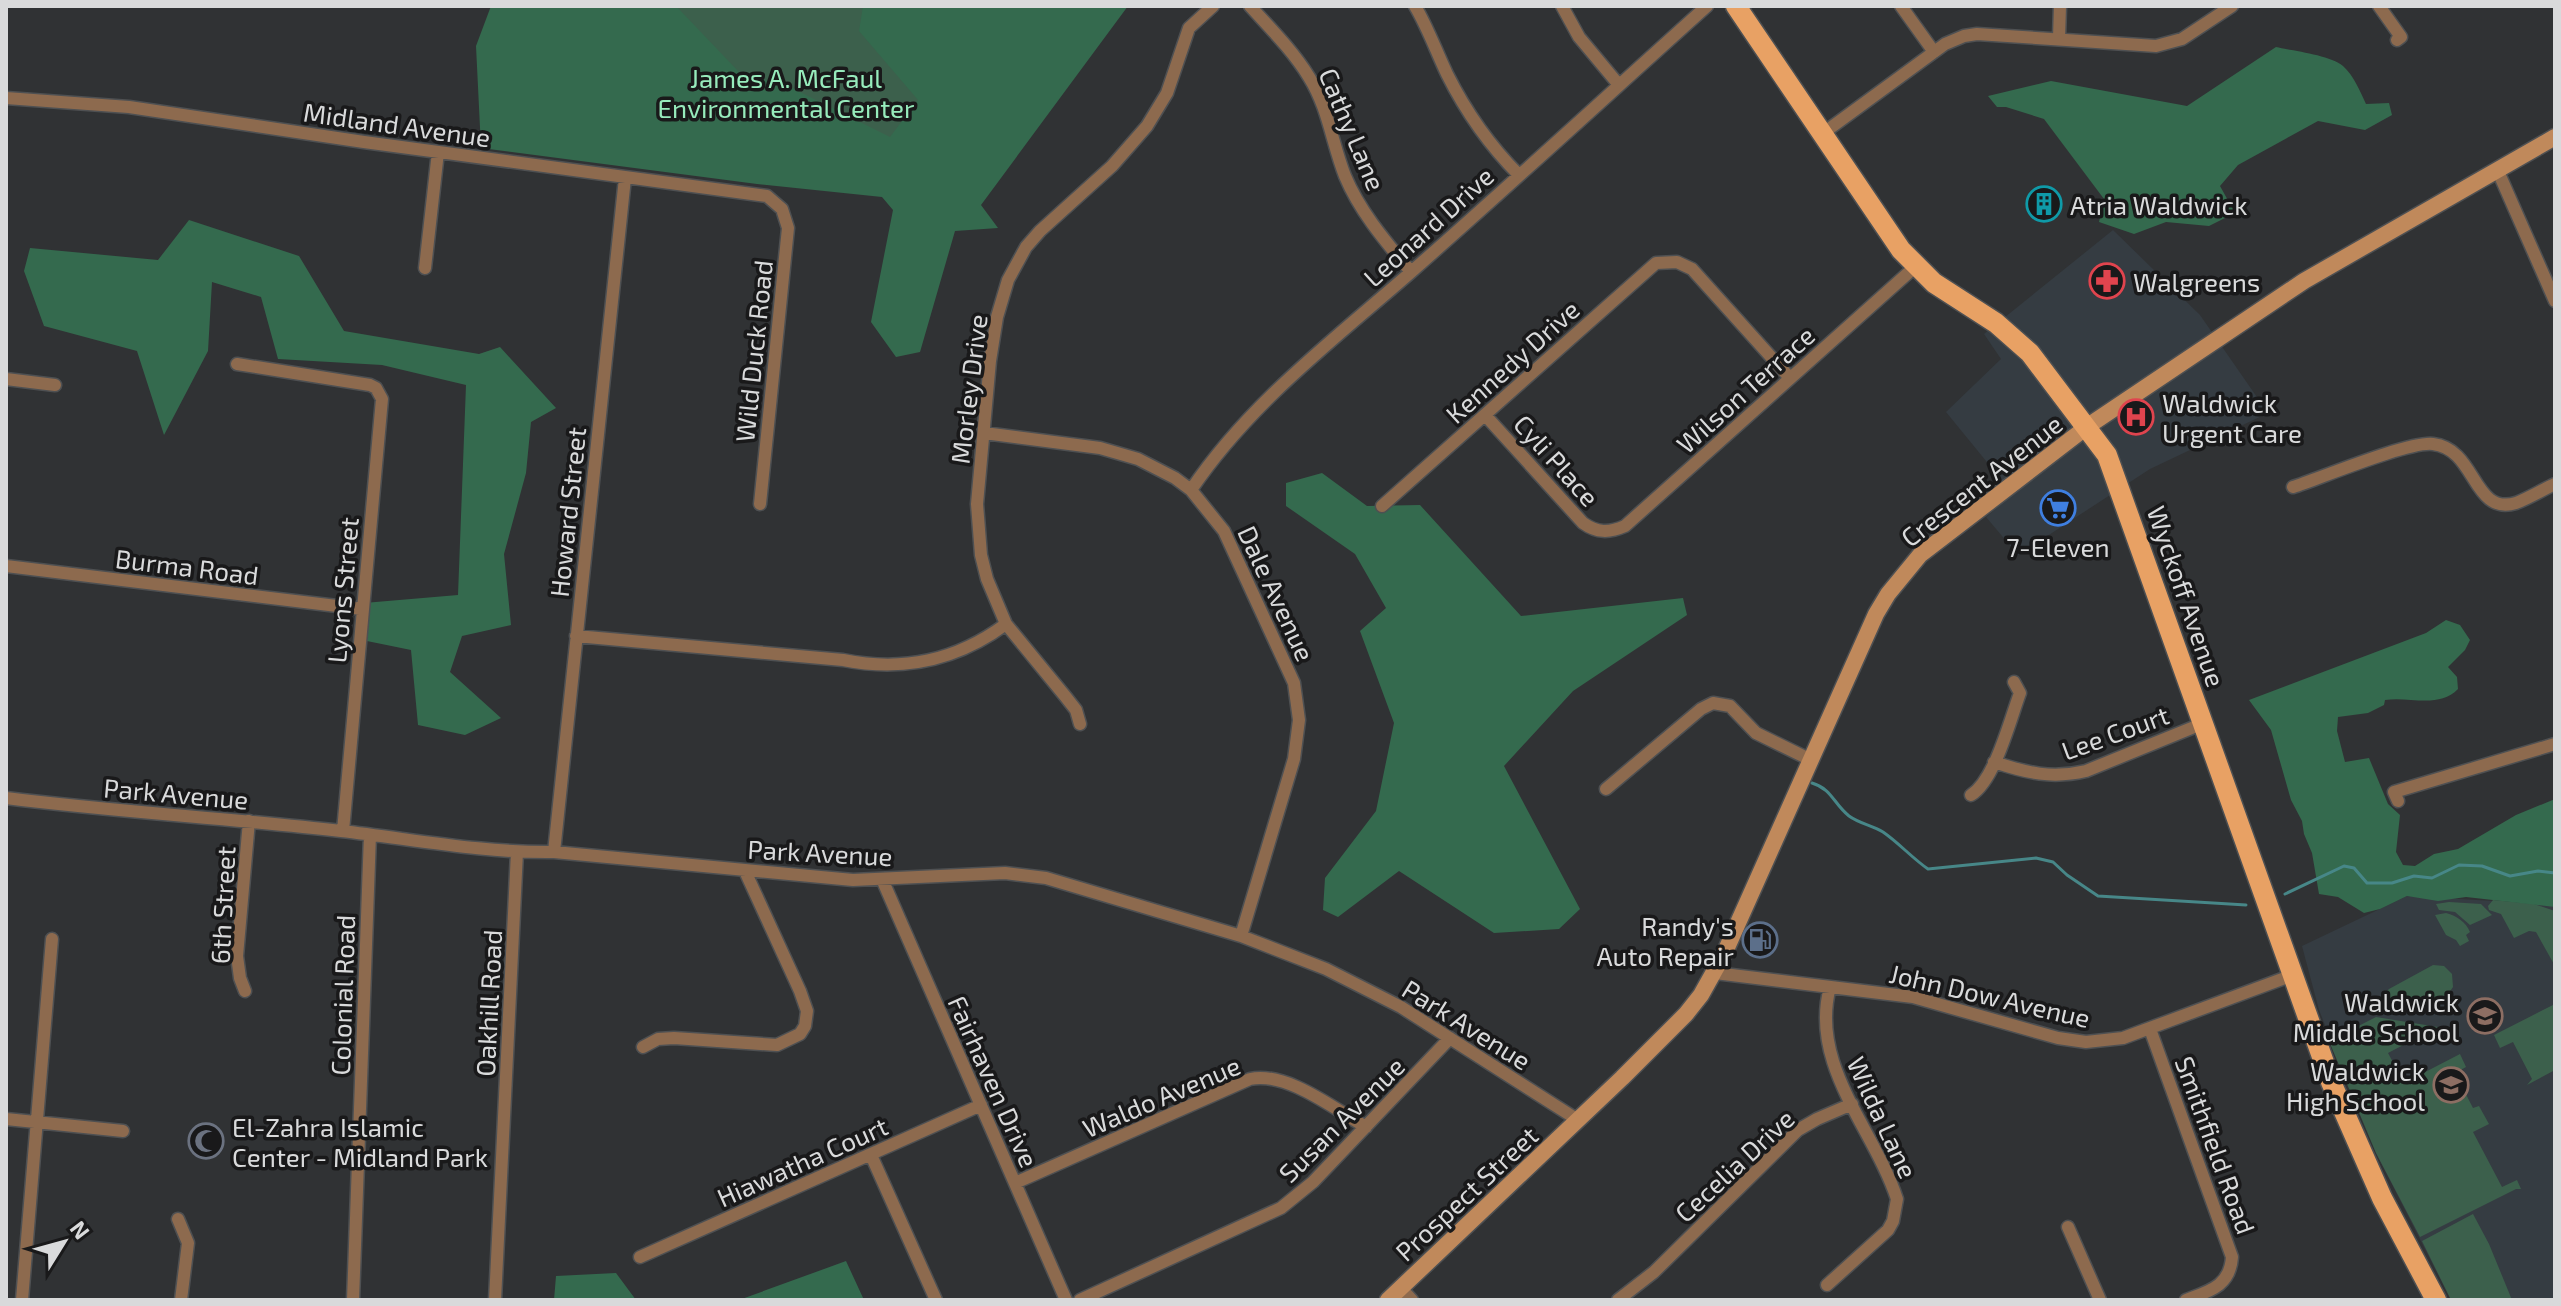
<svg xmlns="http://www.w3.org/2000/svg" width="2561" height="1306" viewBox="0 0 2561 1306" font-family="'Exo 2',sans-serif">
<style>
.built{fill:#353c42}
.green{fill:#3c604c}
.forest{fill:#346a4e}
.lines{fill:none;stroke-linecap:round;stroke-linejoin:round}
.stream{stroke:#478788;stroke-width:3}
.minor-casing{stroke:#4e5052;stroke-width:15}
.secondary-casing{stroke:#4e5052;stroke-width:19}
.primary-casing{stroke:#4e5052;stroke-width:23}
.minor{stroke:#8d6a4e;stroke-width:12}
.secondary{stroke:#c0895b;stroke-width:16}
.primary{stroke:#e8a164;stroke-width:20}
.labels{text-anchor:middle;dominant-baseline:central;stroke-width:7;stroke-linejoin:round;paint-order:stroke}
.park-label{font-size:26px;fill:#97ebbc;stroke:#19191a}
.street-label{font-size:26px;fill:#d9dadb;stroke:#19191a}
.poi-label{font-size:26px;fill:#d9dadb;stroke:#19191a;text-anchor:start}
</style>
<rect width="100%" height="100%" fill="#303234"/>
<!-- built -->
<path class="built" d="M2113,230L2200,315L2268,413L2150,469L2018,555L1986,517L2013,494L1946,412L2001,359L1984,334Z
M2407,896L2545,904L2555,907V1300H2451L2376,1153L2319,1010L2302,946Z"/>
<!-- green -->
<path class="green" d="M551,6H1079L858,167Z
M2493,900L2534,904L2555,911V966L2536,932L2529,931L2514,938L2501,914L2489,910L2488,906Z
M2449,902L2481,904L2492,915L2470,925L2455,912L2439,910L2436,904Z
M2446,913C2457,916 2466,922 2470,932L2466,935L2469,941L2460,946L2456,940L2446,935L2435,915Z
M2433,965L2444,966L2452,974L2453,987C2439,1010 2408,1013 2386,1000L2385,993L2389,989Z
M2555,1004V1070L2527,1085L2532,1079L2513,1042L2500,1048L2494,1035Z
M2376,1017L2438,1027L2388,1053L2404,1083L2460,1054L2466,1067L2455,1073L2473,1108L2479,1106L2489,1124L2473,1132L2502,1187L2517,1180L2521,1189H2516L2420,1237L2376,1153L2331,1046V1040Z
M2473,1214L2489,1244L2512,1300H2451L2422,1241Z"/>
<!-- forest -->
<path class="forest" d="M491,6H676L739,72L790,87L890,137L918,100L859,31L863,6H1128L981,205L998,228L955,231L920,352L896,357L871,322L893,210L882,197L757,184L481,148L476,46Z
M2276,47C2293,51 2330,55 2343,66C2354,76 2360,91 2366,104L2389,103L2392,115L2365,130L2318,121L2238,165L2220,186L2235,213L2209,226L2166,222L2134,234L2099,222L2104,199L2044,119L2006,107H1997L1988,96L2051,81L2187,106Z
M189,220L299,256L344,331L479,354L500,347L556,408L531,422L526,473L504,554L511,625L462,636L450,672L501,718L465,735L418,725L411,650L362,640L364,603L458,595L466,385L382,365L278,359L261,297L212,282L208,351L164,435L137,351L44,326L24,271L30,248L158,260Z
M1322,473L1367,506L1420,505L1521,616L1683,598L1687,615L1573,691L1504,766L1580,909L1559,929L1494,933L1399,871L1338,917L1323,910L1325,878L1376,811L1394,723L1360,631L1386,608L1355,554L1286,506V483Z
M2446,620L2460,625L2470,640L2465,650L2448,667L2457,677L2458,689C2439,709 2409,696 2385,700L2384,705L2368,713L2338,717L2337,731L2345,762L2369,758L2388,804L2400,815L2396,852L2403,865L2415,866L2434,854L2458,849L2516,815L2555,799V907L2466,897L2438,901L2407,896L2380,909L2364,913L2338,897L2319,894L2312,853L2304,834L2302,821L2291,800L2271,730L2249,700L2426,633Z
M846,1261L864,1300H739Z
M616,1273L636,1300H554L556,1276Z"/>
<g class="lines">
<!-- stream -->
<path class="stream" d="M1812,783C1832,789 1833,803 1849,816C1860,824 1872,825 1883,832C1899,843 1912,858 1928,869L2036,858L2053,862L2067,875L2098,896L2246,905
M2285,894L2344,866L2354,868L2367,883H2392L2414,876L2432,878L2459,865L2482,866L2510,876L2538,871L2555,873"/>
<defs>
<path id="minor" d="M1250,6C1271,29 1293,51 1309,77C1328,107 1332,143 1345,176C1360,212 1386,242 1411,272
M1415,6C1428,28 1436,51 1447,74C1466,112 1489,145 1519,175
M1562,6L1579,37L1619,85
M1901,6L1934,52
M2379,6L2401,37L2397,40
M2059,38L2060,6
M6,98L129,107L364,142L767,196L782,209L788,228L760,504
M1822,134L1945,44L1964,36L1977,34L2156,46L2182,39L2232,6
M2497,169L2555,301
M425,268L438,152
M237,364L370,385L376,388L382,399L343,831
M6,379L55,385
M1485,415L1583,523C1597,533 1609,533 1625,526L1916,266
M984,433L1100,448L1138,459L1175,478L1191,490L1224,531L1294,683L1299,720L1294,759L1241,936
M2293,487C2321,478 2409,441 2433,444C2477,449 2472,516 2516,503C2529,498 2542,490 2555,484
M1191,490C1249,404 1332,341 1410,273C1510,185 1608,95 1707,6
M1382,506L1656,263L1677,262L1692,269L1790,378
M6,566L362,609
M576,636L843,660C903,672 956,661 1006,624
M1080,724L1076,710L1065,696L1006,624L987,579L981,555L977,504L990,361L997,317L1008,280L1026,247L1040,231L1112,166L1147,126L1167,93L1189,28L1213,6
M1994,762C2027,773 2052,779 2086,771L2204,723
M1606,789L1701,709L1713,703L1730,706L1756,733L1811,760
M1971,795C1995,780 2010,720 2020,693L2014,682
M6,798C117,812 229,818 341,831C412,839 483,853 554,852L853,880L1005,873L1046,878L1241,936L1326,969L1401,1007L1578,1120
M2398,801L2394,792L2555,744
M554,852L625,178
M882,879L1066,1300
M1715,973L1913,997L2058,1038L2086,1042L2123,1038L2293,975
M245,991L240,978L237,956L249,821
M2150,1029L2232,1257C2230,1286 2210,1291 2186,1300
M643,1047L658,1039L674,1038L777,1045L800,1034L805,1026L807,1011L800,991L745,871
M6,1119L123,1131
M871,1155L936,1300
M1015,1183L1250,1079C1287,1071 1334,1109 1366,1127
M178,1219L188,1243L181,1300
M2068,1227L2100,1300
M640,1257L981,1105
M1827,1285L1888,1230L1893,1221L1897,1199C1874,1129 1809,1065 1830,987
M1401,1288L1412,1300
M22,1300L52,939
M353,1300L370,835
M495,1300L517,852
M1080,1300L1281,1208L1313,1182L1450,1038
M1618,1300L1654,1272L1798,1130L1817,1119L1852,1104"/>
<path id="secondary" d="M1388,1300L1622,1078L1686,1014L1701,995L1725,952L1876,614L1888,594L1920,555L2088,426L2304,281L2555,137"/>
<path id="primary" d="M1736,6L1901,250L1934,283L1996,323L2030,353L2107,455L2331,1082L2382,1198L2436,1300"/>
</defs>
<!-- minor casing -->
<use href="#minor" class="minor-casing"/>
<!-- secondary casing -->
<use href="#secondary" class="secondary-casing"/>
<!-- primary casing -->
<use href="#primary" class="primary-casing"/>
<!-- minor -->
<use href="#minor" class="minor"/>
<!-- secondary -->
<use href="#secondary" class="secondary"/>
<!-- primary -->
<use href="#primary" class="primary"/>
</g>
<!-- icons -->
<defs>
<symbol id="building-ring" viewBox="-11 -11 22 22"><circle r="9.5" fill="#19191a" stroke="#0f9aa8" stroke-width="1.5"/><path d="M-4-6H4V6H1V3H-1V6H-4ZM-2.5-4.3h1.7v1.8h-1.7ZM.8-4.3h1.7v1.8H.8ZM-2.5-1h1.7V.8h-1.7ZM.8-1h1.7V.8H.8Z" fill="#0f9aa8"/></symbol>
<symbol id="pharmacy-ring" viewBox="-11 -11 22 22"><circle r="9.5" fill="#19191a" stroke="#e0444e" stroke-width="1.5"/><path d="M-2-6h4v4h4v4h-4v4h-4v-4h-4v-4h4Z" fill="#e0444e"/></symbol>
<symbol id="hospital-ring" viewBox="-11 -11 22 22"><circle r="9.5" fill="#19191a" stroke="#e0444e" stroke-width="1.5"/><path d="M-5-5h3v3.5h4V-5h3V5h-3V1.5h-4V5h-3Z" fill="#e0444e"/></symbol>
<symbol id="supermarket-ring" viewBox="-11 -11 22 22"><circle r="9.5" fill="#19191a" stroke="#3f7fe0" stroke-width="1.5"/><path d="M-6-5.5h2.5l.6 2H6L4.5 2H-2.5L-4.4-4H-6ZM-1.5 3.2a1.3 1.3 0 1 0 .1 0ZM3 3.2a1.3 1.3 0 1 0 .1 0Z" fill="#3f7fe0"/></symbol>
<symbol id="fuel-ring" viewBox="-11 -11 22 22"><circle r="9.5" fill="#19191a" stroke="#5c6f8a" stroke-width="1.5"/><path d="M-5.5-6h7V0h2V4h1.3V-2.5L3-4.5l.8-.8L6-3V5H2.5V1h-1V6h-7ZM-4.2-4.7v3.2H.2V-4.7Z" fill="#5c6f8a"/></symbol>
<symbol id="school-ring" viewBox="-11 -11 22 22"><circle r="9.5" fill="#19191a" stroke="#8d6e63" stroke-width="1.5"/><path d="M0-5L7-2L0 1L-7-2ZM-4 1L0 2.5L4 1V4Q0 6-4 4Z" fill="#8d6e63"/></symbol>
<symbol id="mosque-ring" viewBox="-11 -11 22 22"><circle r="9.5" fill="#19191a" stroke="#6b7280" stroke-width="1.5"/><path d="M3.5-4.9A6 6 0 1 0 3.5 4.9A5 5 0 1 1 3.5-4.9Z" fill="#6b7280"/></symbol>
</defs>
<g fill-rule="evenodd">
<use href="#building-ring" x="2024" y="184" width="40" height="40"/>
<use href="#pharmacy-ring" x="2087" y="261" width="40" height="40"/>
<use href="#hospital-ring" x="2116" y="397" width="40" height="40"/>
<use href="#supermarket-ring" x="2038" y="488" width="40" height="40"/>
<use href="#fuel-ring" x="1740" y="920" width="40" height="40"/>
<use href="#school-ring" x="2465" y="996" width="40" height="40"/>
<use href="#school-ring" x="2431" y="1065" width="40" height="40"/>
<use href="#mosque-ring" x="186" y="1121" width="40" height="40"/>
</g>
<g class="labels">
<!-- park labels -->
<g class="park-label">
<text x="786" y="77">James A. McFaul<tspan x="786" dy="30">Environmental Center</tspan></text>
</g>
<!-- street labels -->
<g class="street-label">
<text transform="translate(397 124) rotate(8)">Midland Avenue</text>
<text transform="translate(1353 129) rotate(67)">Cathy Lane</text>
<text transform="translate(1428 226) rotate(-42)">Leonard Drive</text>
<text transform="translate(753 351) rotate(-84)">Wild Duck Road</text>
<text transform="translate(1512 361) rotate(-42)">Kennedy Drive</text>
<text transform="translate(968 389) rotate(-83)">Morley Drive</text>
<text transform="translate(1745 389) rotate(-42)">Wilson Terrace</text>
<text transform="translate(1557 460) rotate(48)">Cyli Place</text>
<text transform="translate(1981 480) rotate(-38)">Crescent Avenue</text>
<text transform="translate(567 512) rotate(-84)">Howard Street</text>
<text transform="translate(187 566) rotate(7)">Burma Road</text>
<text transform="translate(342 590) rotate(-85)">Lyons Street</text>
<text transform="translate(1277 593) rotate(65)">Dale Avenue</text>
<text transform="translate(2187 596) rotate(71)">Wyckoff Avenue</text>
<text transform="translate(2115 732) rotate(-20)">Lee Court</text>
<text transform="translate(176 793) rotate(5)">Park Avenue</text>
<text transform="translate(820 852) rotate(3)">Park Avenue</text>
<text transform="translate(222 905) rotate(-87)">6th Street</text>
<text transform="translate(342 995) rotate(-88)">Colonial Road</text>
<text transform="translate(1990 995) rotate(13)">John Dow Avenue</text>
<text transform="translate(488 1003) rotate(-87)">Oakhill Road</text>
<text transform="translate(1467 1024) rotate(32)">Park Avenue</text>
<text transform="translate(994 1081) rotate(66)">Fairhaven Drive</text>
<text transform="translate(1161 1096) rotate(-23)">Waldo Avenue</text>
<text transform="translate(1883 1117) rotate(65)">Wilda Lane</text>
<text transform="translate(1341 1119) rotate(-45)">Susan Avenue</text>
<text transform="translate(2216 1145) rotate(70)">Smithfield Road</text>
<text transform="translate(802 1161) rotate(-24)">Hiawatha Court</text>
<text transform="translate(1734 1165) rotate(-43)">Cecelia Drive</text>
<text transform="translate(1466 1193) rotate(-43)">Prospect Street</text>
</g>
<!-- poi labels -->
<g class="poi-label">
<text x="2070" y="204">Atria Waldwick</text>
<text x="2133" y="281">Walgreens</text>
<text x="2162" y="402">Waldwick<tspan x="2162" dy="30">Urgent Care</tspan></text>
<text x="2058" y="546" text-anchor="middle">7-Eleven</text>
<text x="1734" y="925" text-anchor="end">Randy's<tspan x="1734" dy="30">Auto Repair</tspan></text>
<text x="2459" y="1001" text-anchor="end">Waldwick<tspan x="2459" dy="30">Middle School</tspan></text>
<text x="2425" y="1070" text-anchor="end">Waldwick<tspan x="2425" dy="30">High School</tspan></text>
<text x="232" y="1126">El-Zahra Islamic<tspan x="232" dy="30">Center - Midland Park</tspan></text>
</g>
</g>
<!-- border -->
<rect width="2561" height="1306" fill="none" stroke="#d9dadb" stroke-width="16"/>
<!-- north arrow -->
<g transform="translate(64 1242) rotate(53)" stroke="#19191a" stroke-width="6" paint-order="stroke">
<path d="M0-6L14 30L0 20L-14 30Z" fill="#d9dadb"/>
<text y="-12" font-size="22" font-weight="bold" text-anchor="middle" fill="#d9dadb">N</text>
</g>
</svg>
